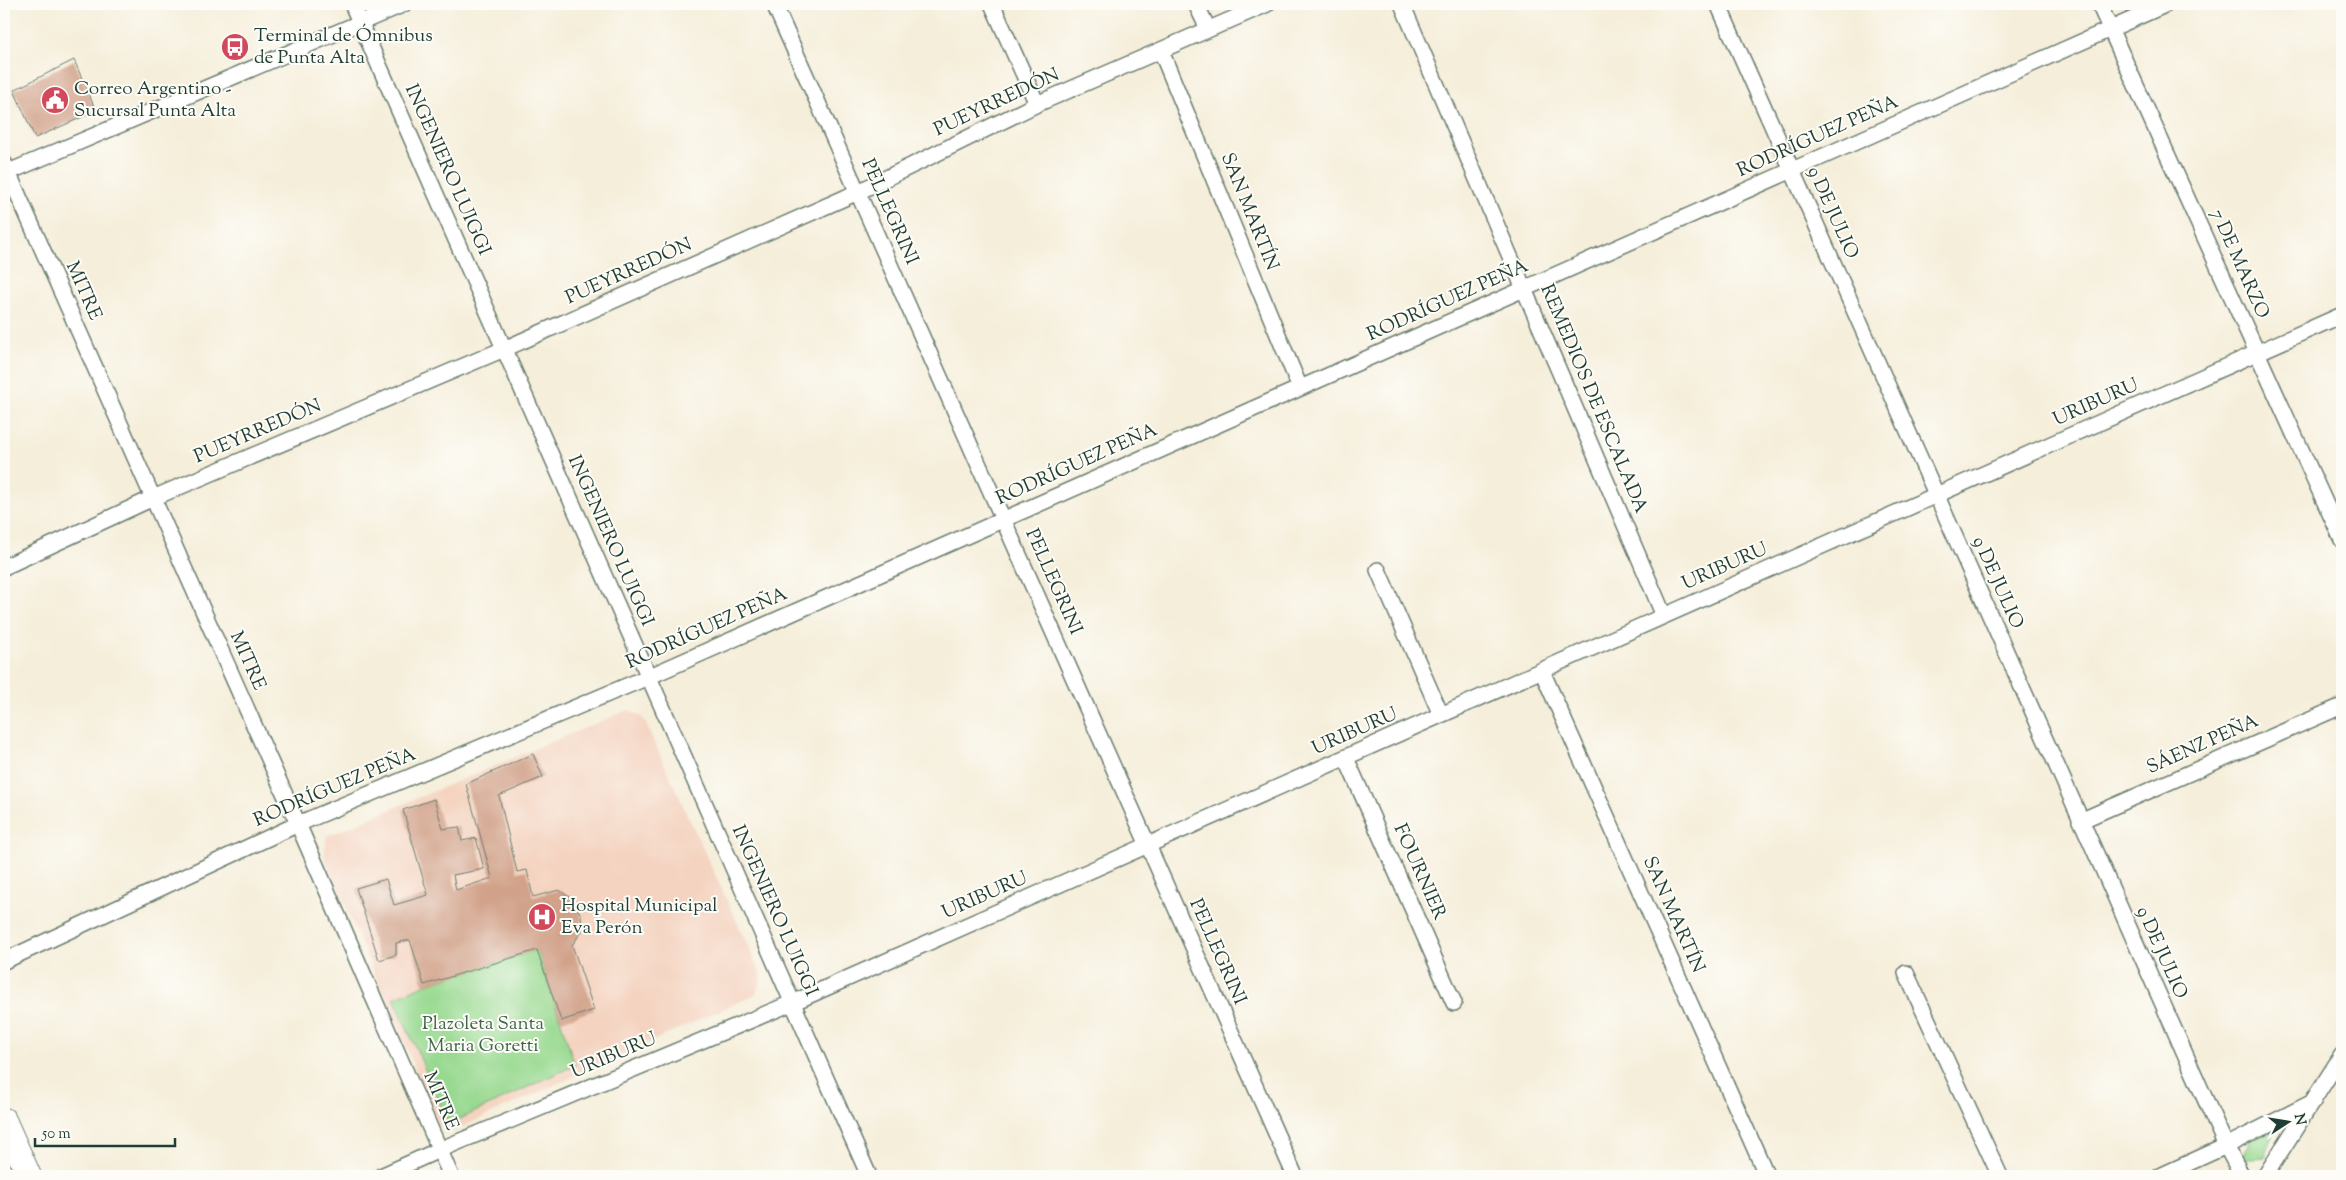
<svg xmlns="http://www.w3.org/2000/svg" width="2346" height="1180" viewBox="0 0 2346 1180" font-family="'Sorts Mill Goudy',serif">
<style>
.built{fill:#f4d3c0}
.green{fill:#98d990;stroke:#5c8b62}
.building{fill:#d1a189}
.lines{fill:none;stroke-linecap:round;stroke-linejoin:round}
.street-casing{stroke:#6a7b6e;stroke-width:18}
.primary-casing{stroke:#6a7b6e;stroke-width:26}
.street{stroke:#fff;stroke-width:15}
.primary{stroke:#fff;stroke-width:24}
.labels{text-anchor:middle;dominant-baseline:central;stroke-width:4;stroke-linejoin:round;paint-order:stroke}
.poi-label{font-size:19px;fill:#1f3d34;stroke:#fdfcf7;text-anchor:start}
.street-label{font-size:19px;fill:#1f3d34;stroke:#fdfcf7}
.park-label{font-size:19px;fill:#3d644b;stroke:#fdfcf7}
</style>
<rect width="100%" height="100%" fill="#fdfcf7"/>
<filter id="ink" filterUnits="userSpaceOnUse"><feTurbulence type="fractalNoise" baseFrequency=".02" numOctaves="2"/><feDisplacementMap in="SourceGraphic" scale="10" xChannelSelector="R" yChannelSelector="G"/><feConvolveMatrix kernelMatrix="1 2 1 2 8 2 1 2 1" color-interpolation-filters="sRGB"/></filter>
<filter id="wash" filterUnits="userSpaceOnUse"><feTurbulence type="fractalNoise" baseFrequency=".0096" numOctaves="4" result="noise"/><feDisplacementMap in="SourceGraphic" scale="20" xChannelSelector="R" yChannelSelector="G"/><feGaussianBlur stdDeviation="1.12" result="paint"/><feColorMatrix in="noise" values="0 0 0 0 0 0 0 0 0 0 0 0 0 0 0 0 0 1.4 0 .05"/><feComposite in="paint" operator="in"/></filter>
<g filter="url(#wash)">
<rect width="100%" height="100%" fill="#f5eeda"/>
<!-- built -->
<path class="built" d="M628,710L643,718L762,977L756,994L455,1130L439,1125L324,856L327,836Z"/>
<!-- green -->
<path class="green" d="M537,950L575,1065L449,1124L394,998L424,985Z
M2270,1121L2273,1132L2264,1158L2250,1159L2243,1158L2254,1127Z"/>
<g id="blocks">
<!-- building -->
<path class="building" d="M74,60L96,111L35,138L14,90Z
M533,754L543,777L499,796L517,872L527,870L533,897L559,890L571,898L581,915L582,931L572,945L594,1010L561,1021L537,950L424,985L410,940L396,943V955L379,960L356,888L386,879L394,905L428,895L403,810L434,799L443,829L459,827L462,841L476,838L484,869L453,875L456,890L492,878L466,784Z"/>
</g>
</g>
<g filter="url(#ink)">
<use href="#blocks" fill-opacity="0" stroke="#6a7b6e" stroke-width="1"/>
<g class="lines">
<defs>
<path id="street" d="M352,4L869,1176
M774,4L1295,1176
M992,4L1037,104
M1196,4L1208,29
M1402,4L1664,616
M1718,4L2226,1146L2242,1176
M2099,4L2342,540
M1161,51L1300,388
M4,163L298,824L451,1176
M4,174L404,4
M4,567L153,498L504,349L858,192L1037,104L1267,4
M1378,570L1441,715
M1542,671L1767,1176
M1346,758L1454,1003
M2080,821L2342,706
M4,961L298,824L648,677L2167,4
M1906,973L2000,1176
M381,1176L439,1150L792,1003L2342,315
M2160,1176L2226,1146L2313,1102
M2265,1176L2342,1055"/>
<path id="primary" d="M4,1120L29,1176"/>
</defs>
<!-- street casing -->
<use href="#street" class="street-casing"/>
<!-- primary casing -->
<use href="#primary" class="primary-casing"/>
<!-- street -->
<use href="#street" class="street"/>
<!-- primary -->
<use href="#primary" class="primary"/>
</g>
</g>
<!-- icons -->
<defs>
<symbol id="bus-disc" viewBox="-11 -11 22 22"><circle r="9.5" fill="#d1495b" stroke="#fdfcf7"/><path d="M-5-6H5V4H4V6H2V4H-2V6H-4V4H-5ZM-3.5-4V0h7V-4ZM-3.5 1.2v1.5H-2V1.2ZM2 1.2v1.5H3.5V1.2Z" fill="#fff"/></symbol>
<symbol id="civic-disc" viewBox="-11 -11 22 22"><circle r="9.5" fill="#d1495b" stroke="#fdfcf7"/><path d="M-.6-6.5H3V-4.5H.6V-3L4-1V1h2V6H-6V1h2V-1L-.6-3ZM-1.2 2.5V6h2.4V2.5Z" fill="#fff"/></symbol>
<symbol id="hospital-disc" viewBox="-11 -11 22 22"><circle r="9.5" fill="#d1495b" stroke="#fdfcf7"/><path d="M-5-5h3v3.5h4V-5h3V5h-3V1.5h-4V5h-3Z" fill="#fff"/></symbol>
</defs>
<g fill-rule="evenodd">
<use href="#bus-disc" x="219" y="31" width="32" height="32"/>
<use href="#civic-disc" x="39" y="84" width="32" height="32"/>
<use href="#hospital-disc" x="526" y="901" width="32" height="32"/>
</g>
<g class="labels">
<!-- poi labels -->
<g class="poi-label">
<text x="254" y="36">Terminal de Ómnibus<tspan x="254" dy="22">de Punta Alta</tspan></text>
<text x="74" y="89">Correo Argentino -<tspan x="74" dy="22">Sucursal Punta Alta</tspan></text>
<text x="561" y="906">Hospital Municipal<tspan x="561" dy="22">Eva Perón</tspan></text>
</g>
<!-- street labels -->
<g class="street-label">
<text transform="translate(997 103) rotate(-25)">PUEYRREDÓN</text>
<text transform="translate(1818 137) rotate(-24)">RODRÍGUEZ PEÑA</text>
<text transform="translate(447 170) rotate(66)">INGENIERO LUIGGI</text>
<text transform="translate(889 212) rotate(66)">PELLEGRINI</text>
<text transform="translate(1249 212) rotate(68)">SAN MARTÍN</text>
<text transform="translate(1832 213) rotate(66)">9 DE JULIO</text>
<text transform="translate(2239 264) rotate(66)">7 DE MARZO</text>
<text transform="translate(629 272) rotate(-24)">PUEYRREDÓN</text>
<text transform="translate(83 291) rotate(66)">MITRE</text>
<text transform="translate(1448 301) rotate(-24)">RODRÍGUEZ PEÑA</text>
<text transform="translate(1593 399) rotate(67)">REMEDIOS DE ESCALADA</text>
<text transform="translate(2096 403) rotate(-24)">URIBURU</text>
<text transform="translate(258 432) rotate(-23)">PUEYRREDÓN</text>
<text transform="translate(1077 465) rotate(-24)">RODRÍGUEZ PEÑA</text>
<text transform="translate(610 541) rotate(66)">INGENIERO LUIGGI</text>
<text transform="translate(1725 567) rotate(-24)">URIBURU</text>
<text transform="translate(1053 582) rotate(66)">PELLEGRINI</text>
<text transform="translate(1997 583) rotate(66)">9 DE JULIO</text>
<text transform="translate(707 629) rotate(-24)">RODRÍGUEZ PEÑA</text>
<text transform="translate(247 661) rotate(66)">MITRE</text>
<text transform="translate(1355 732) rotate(-24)">URIBURU</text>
<text transform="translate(2203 745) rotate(-24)">SÁENZ PEÑA</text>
<text transform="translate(335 788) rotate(-23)">RODRÍGUEZ PEÑA</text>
<text transform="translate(1419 872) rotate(66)">FOURNIER</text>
<text transform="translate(985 896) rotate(-24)">URIBURU</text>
<text transform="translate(774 911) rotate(66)">INGENIERO LUIGGI</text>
<text transform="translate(1673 915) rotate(66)">SAN MARTÍN</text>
<text transform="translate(1217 952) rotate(66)">PELLEGRINI</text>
<text transform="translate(2161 953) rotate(66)">9 DE JULIO</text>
<text transform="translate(614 1056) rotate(-23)">URIBURU</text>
<text transform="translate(440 1101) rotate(67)">MITRE</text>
</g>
<!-- park labels -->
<g class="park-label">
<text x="483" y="1024">Plazoleta Santa<tspan x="483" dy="22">Maria Goretti</tspan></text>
</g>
</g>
<!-- margin -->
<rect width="2346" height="1180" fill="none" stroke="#fdfcf7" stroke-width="20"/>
<!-- north arrow -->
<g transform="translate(2288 1122) rotate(78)" stroke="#fdfcf7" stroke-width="4" paint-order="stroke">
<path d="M0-4L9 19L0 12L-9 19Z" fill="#1f3d34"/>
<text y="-8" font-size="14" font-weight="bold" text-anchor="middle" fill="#1f3d34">N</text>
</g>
<!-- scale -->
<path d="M35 1138v8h140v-8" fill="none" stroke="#1f3d34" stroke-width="2.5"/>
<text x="42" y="1138" font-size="15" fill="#1f3d34" stroke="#fdfcf7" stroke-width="4" paint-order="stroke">50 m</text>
</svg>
